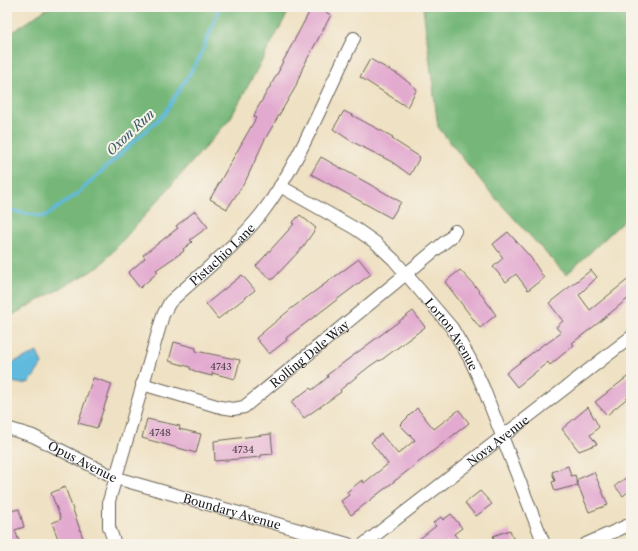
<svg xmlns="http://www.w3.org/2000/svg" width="638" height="551" viewBox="0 0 638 551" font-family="'Libre Caslon Text',serif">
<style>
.forest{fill:#76b779;stroke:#496a4a}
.water{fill:#60bade;stroke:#3e6b7d}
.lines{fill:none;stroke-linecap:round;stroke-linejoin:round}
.stream{stroke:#60bade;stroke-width:3.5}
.building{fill:#e3aad0}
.minor-casing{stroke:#666156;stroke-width:14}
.minor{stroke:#fff;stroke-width:12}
.labels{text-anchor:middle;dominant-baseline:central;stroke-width:4;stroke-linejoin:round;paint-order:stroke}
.number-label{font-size:10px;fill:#4e4049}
.street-label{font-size:12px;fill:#1c1c1c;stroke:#f7f3e8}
.water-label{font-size:13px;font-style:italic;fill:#375b6a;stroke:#f7f3e8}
</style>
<rect width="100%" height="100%" fill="#f7f3e8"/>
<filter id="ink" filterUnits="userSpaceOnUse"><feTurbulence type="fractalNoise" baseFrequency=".025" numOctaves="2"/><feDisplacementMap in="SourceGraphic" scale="8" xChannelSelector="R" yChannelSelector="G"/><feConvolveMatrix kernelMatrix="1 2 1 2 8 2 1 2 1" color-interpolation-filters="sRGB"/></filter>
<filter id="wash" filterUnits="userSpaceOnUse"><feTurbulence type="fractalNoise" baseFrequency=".012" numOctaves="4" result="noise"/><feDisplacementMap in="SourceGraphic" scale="16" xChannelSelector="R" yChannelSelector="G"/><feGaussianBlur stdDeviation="0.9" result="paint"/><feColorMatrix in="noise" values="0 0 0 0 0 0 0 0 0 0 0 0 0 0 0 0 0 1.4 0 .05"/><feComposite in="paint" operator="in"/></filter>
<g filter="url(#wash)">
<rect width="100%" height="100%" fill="#efe1c3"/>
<!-- forest -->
<path class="forest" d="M49,7H291L230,119L99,267L7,318V36Z
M423,7H631V214L566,275L489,191L438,127Z"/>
<!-- water -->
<path class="water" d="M37,352L42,364L30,382L22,384L7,381V365Z"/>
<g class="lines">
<!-- stream -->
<path class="stream" d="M7,210L44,217L77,194L164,114L200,57L220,7"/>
</g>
<g id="blocks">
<!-- building -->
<path class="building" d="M312,7H316L331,15L303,67L295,88L265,139L246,180L227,209L210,199L256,118L254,117L257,109L280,69H279Z
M370,59L399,75L417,89L407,107L360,77Z
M344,111L393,137L392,139L420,157L410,175L392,162L351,141L333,129Z
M321,157L401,202L391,218L311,174Z
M195,211L208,227L190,240L192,242L183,249L184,251L156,270L158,272L140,288L128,273L145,258L143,255L178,228L176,226Z
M300,215L316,228L303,247L272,280L256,266L294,224L292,223Z
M508,232L531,258L544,278L528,290L516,274L506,282L493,267L503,258L493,244Z
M359,259L371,274L286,338L287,340L269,354L256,338L292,308Z
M460,270L476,287L496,315L480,328L445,282Z
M591,270L597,277L579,295L590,310L631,277V296L592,328L572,343L574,345L550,365L548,362L517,387L506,373L545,343L546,344L561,333L556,327L563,321L549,303Z
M242,275L255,290L218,319L206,304Z
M413,311L425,327L380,361L379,360L370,366L340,390L341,392L304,418L291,402L310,388L312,390L328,377L327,375Z
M174,342L196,348V351L240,360L235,379L212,373V376L200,373L190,369V367L169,361Z
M631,374V395L607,415L595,402Z
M93,378L112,384L97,428L78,423Z
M588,407L599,427L590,435L597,444L579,451L562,429Z
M417,408L434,429L459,410L469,423L351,515L341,501L349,495L347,492L362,480L364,483L388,464L371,442L381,434L398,454L415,440L400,425Z
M147,419L180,426L179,429L201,434L196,453L142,438Z
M271,434L273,454L261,455V457L215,461L214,441Z
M568,466L571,476L575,475L578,485L555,491L552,482L555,481L552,472Z
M594,472L608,505L589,512L576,480Z
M631,474V489L623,496L615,486Z
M65,487L77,521L85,544H60L52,523L61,519L51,493Z
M480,491L492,504L476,516L465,503Z
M19,509L24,527L15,530L20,544H7V512Z
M451,514L462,528L454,534L458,539L451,544L448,541L445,544H413L436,526L433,523L441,517L443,520Z
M510,530L515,544H496L493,536Z"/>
</g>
</g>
<g filter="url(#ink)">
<use href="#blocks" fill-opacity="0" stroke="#666156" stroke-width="1"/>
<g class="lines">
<defs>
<g id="minor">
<path id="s1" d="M280,186L356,229L376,243L394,260L452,328L470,359L483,387L544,544"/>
<path id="s2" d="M142,384L220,407L233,409L244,407L451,237L455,231"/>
<path id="s3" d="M7,428L33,436L116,478L348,544"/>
<path id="s4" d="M115,544L109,527V501L163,315L170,302C199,275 238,244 262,213C299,165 326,94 354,38"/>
<path id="s5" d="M364,544L631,337"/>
<path d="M586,544L631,524"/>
</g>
</defs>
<!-- minor casing -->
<use href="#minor" class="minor-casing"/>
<!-- minor -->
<use href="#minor" class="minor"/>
</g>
</g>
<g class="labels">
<!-- number labels -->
<g class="number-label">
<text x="221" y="366">4743</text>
<text x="160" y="432">4748</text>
<text x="243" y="449">4734</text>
</g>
<!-- street labels -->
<g class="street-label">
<text stroke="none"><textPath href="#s4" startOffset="323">Pistachio Lane</textPath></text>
<text stroke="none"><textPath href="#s1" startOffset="231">Lorton Avenue</textPath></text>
<text stroke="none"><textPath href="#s2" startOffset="190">Rolling Dale Way</textPath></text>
<text stroke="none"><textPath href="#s5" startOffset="169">Nova Avenue</textPath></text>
<text stroke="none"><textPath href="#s3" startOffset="83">Opus Avenue</textPath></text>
<text stroke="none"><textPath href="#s3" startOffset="241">Boundary Avenue</textPath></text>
</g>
<!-- water labels -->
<g class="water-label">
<text transform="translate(130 132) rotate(-43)">Oxon Run</text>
</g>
</g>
<!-- margin -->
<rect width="638" height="551" fill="none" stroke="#f7f3e8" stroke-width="24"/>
</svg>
